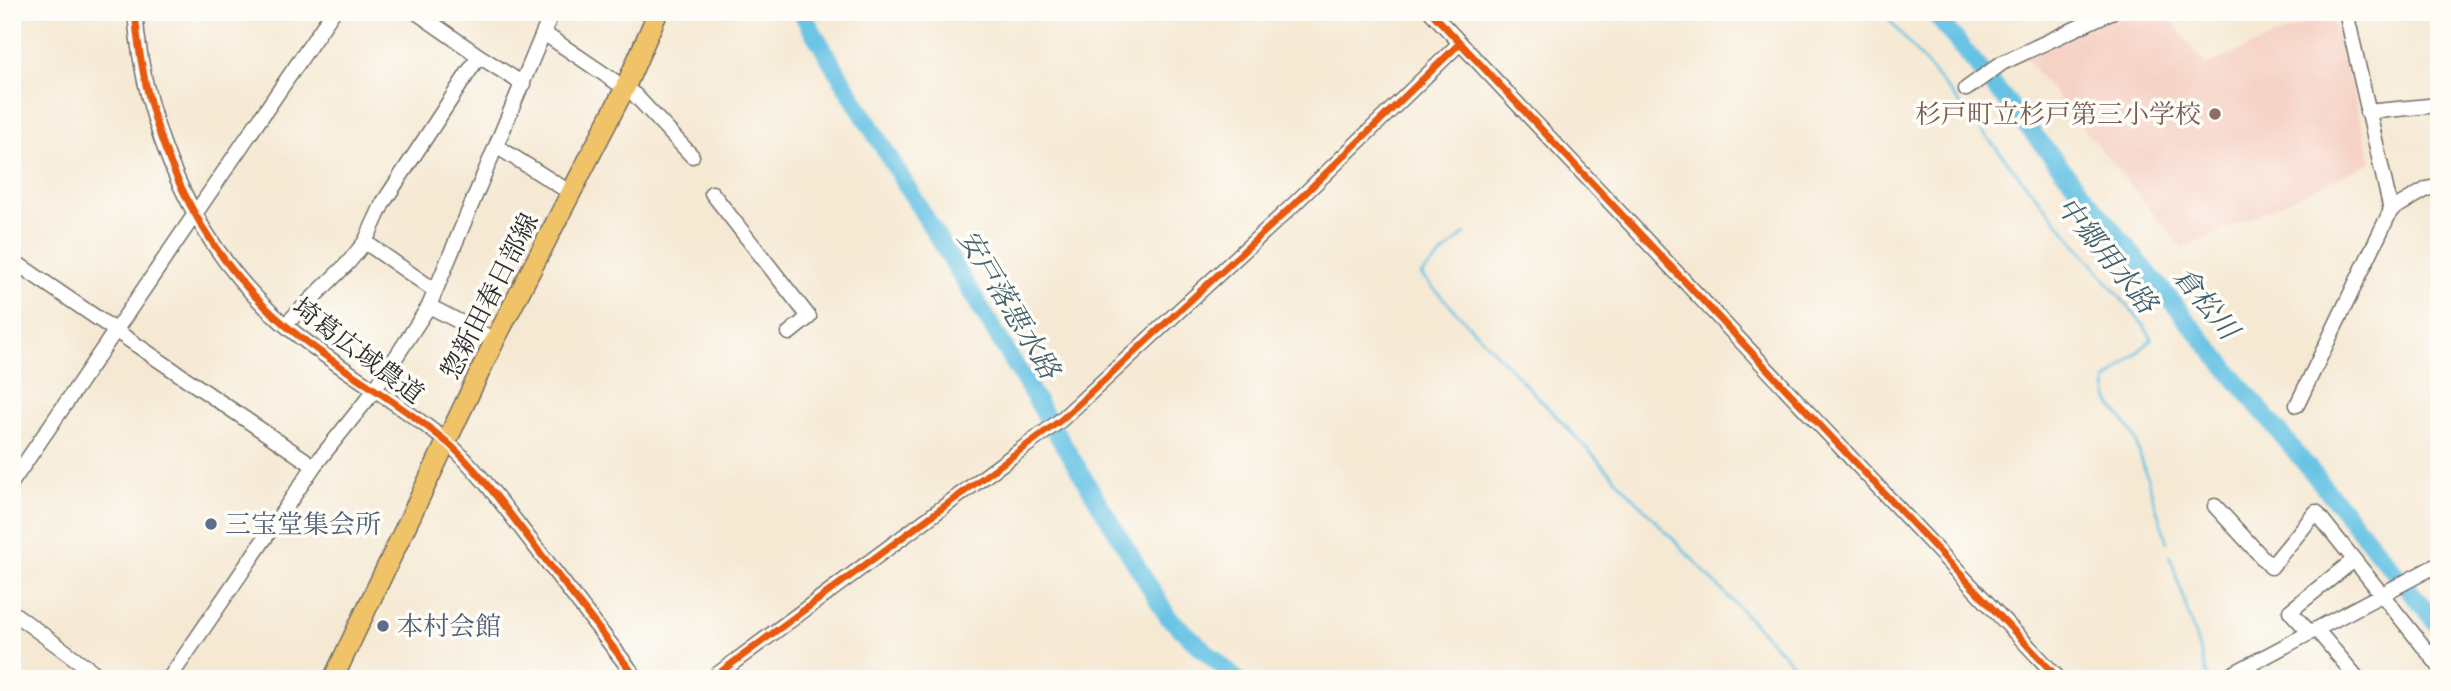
<svg xmlns="http://www.w3.org/2000/svg" width="2451" height="691" viewBox="0 0 2451 691" font-family="'IM FELL French Canon','Noto Serif JP',serif">
<style>
.built{fill:#f6d1c5}
.lines{fill:none;stroke-linecap:round;stroke-linejoin:round}
.stream{stroke:#66c2e4;stroke-width:2.5}
.river{stroke:#66c2e4;stroke-width:18}
.minor-casing{stroke:#726e66;stroke-width:17}
.major-casing{stroke:#726e66;stroke-width:22}
.minor{stroke:#fff;stroke-width:14}
.major{stroke:#f1c369;stroke-width:19}
.cycleway-casing{stroke:#fdfcf7;stroke-width:11}
.cycleway{stroke:#e8590c;stroke-width:7}
.education-dot{fill:#8d6e63;stroke:#fdfcf7;stroke-width:2.5}
.service-dot{fill:#5c6f8a;stroke:#fdfcf7;stroke-width:2.5}
.labels{text-anchor:middle;dominant-baseline:central;stroke-width:7;stroke-linejoin:round;paint-order:stroke}
.education-label{font-size:26px;fill:#785e54;stroke:#fdfcf7;text-anchor:end}
.street-label{font-size:26px;fill:#2b2b2b;stroke:#fdfcf7}
.service-label{font-size:26px;fill:#4e5e75;stroke:#fdfcf7;text-anchor:start}
.water-label{font-size:28px;font-style:italic;fill:#40606c;stroke:#fdfcf7}
</style>
<rect width="100%" height="100%" fill="#fdfcf7"/>
<filter id="ink" filterUnits="userSpaceOnUse"><feTurbulence type="fractalNoise" baseFrequency=".0143" numOctaves="2"/><feDisplacementMap in="SourceGraphic" scale="14" xChannelSelector="R" yChannelSelector="G"/><feConvolveMatrix kernelMatrix="1 2 1 2 8 2 1 2 1" color-interpolation-filters="sRGB"/></filter>
<filter id="wash" filterUnits="userSpaceOnUse"><feTurbulence type="fractalNoise" baseFrequency=".00686" numOctaves="4" result="noise"/><feDisplacementMap in="SourceGraphic" scale="28" xChannelSelector="R" yChannelSelector="G"/><feGaussianBlur stdDeviation="1.57" result="paint"/><feColorMatrix in="noise" values="0 0 0 0 0 0 0 0 0 0 0 0 0 0 0 0 0 1.4 0 .05"/><feComposite in="paint" operator="in"/></filter>
<g filter="url(#wash)">
<rect width="100%" height="100%" fill="#f6e9d4"/>
<!-- built -->
<path class="built" d="M2124,12H2164L2206,65L2331,13L2372,162L2183,249L2025,58Z"/>
<g class="lines">
<!-- stream -->
<path class="stream" d="M1883,12L2144,326L2152,339L2106,381C2105,410 2125,415 2135,439L2167,542
M1465,233L1421,275L1807,679
M2170,555L2208,678"/>
<!-- river -->
<path class="river" d="M801,12L1168,617L1236,679
M1933,12L2439,626"/>
</g>
</g>
<g filter="url(#ink)">
<g class="lines">
<defs>
<path id="minor" d="M135,12C144,129 194,247 285,325C336,368 397,400 448,443C477,469 500,501 524,532C562,581 600,630 637,679
M1431,12L2059,679
M545,34L635,95L692,156
M479,56L523,84
M1966,89L2002,63L2111,12
M2367,112L2439,105
M496,146L571,193
M712,193L809,317L789,333
M2391,210L2427,189L2439,186
M365,242L434,290
M12,260L314,466
M429,306L495,340
M285,325L348,263L365,242L383,203L479,56L416,12
M2297,405L2391,210L2346,12
M12,482L333,12
M2215,506L2271,567L2316,512L2439,666
M12,612L103,679
M2316,629L2358,679
M2309,632L2290,611L2354,560
M169,679L314,466L374,391L429,306L552,12
M711,679L1061,420L1289,209L1460,43
M2223,679L2439,564"/>
<path id="major" d="M333,679L495,340L625,88L658,12"/>
</defs>
<!-- minor casing -->
<use href="#minor" class="minor-casing"/>
<!-- major casing -->
<use href="#major" class="major-casing"/>
<!-- minor -->
<use href="#minor" class="minor"/>
<!-- major -->
<use href="#major" class="major"/>
<defs>
<path id="cycleway" d="M135,12C144,129 194,247 285,325C336,368 397,400 448,443C477,469 500,501 524,532C562,581 600,630 637,679
M1431,12L2059,679
M711,679L1061,420L1289,209L1460,43"/>
</defs>
<!-- cycleway casing -->
<use href="#cycleway" class="cycleway-casing"/>
<!-- cycleway -->
<use href="#cycleway" class="cycleway"/>
</g>
</g>
<!-- markers -->
<circle class="education-dot" cx="2215" cy="114" r="7"/>
<g class="service-dot">
<circle cx="211" cy="524" r="7"/>
<circle cx="383" cy="626" r="7"/>
</g>
<g class="labels">
<!-- education labels -->
<g class="education-label">
<text x="2201" y="114">杉戸町立杉戸第三小学校</text>
</g>
<!-- street labels -->
<g class="street-label">
<text transform="translate(490 296) rotate(-63)">惣新田春日部線</text>
<text transform="translate(358 351) rotate(37)">埼葛広域農道</text>
</g>
<!-- service labels -->
<g class="service-label">
<text x="225" y="524">三宝堂集会所</text>
<text x="397" y="626">本村会館</text>
</g>
<!-- water labels -->
<g class="water-label">
<text transform="translate(2107 255) rotate(51)">中郷用水路</text>
<text transform="translate(2206 303) rotate(51)">倉松川</text>
<text transform="translate(1009 304) rotate(59)">安戸落悪水路</text>
</g>
</g>
<!-- margin -->
<rect width="2451" height="691" fill="none" stroke="#fdfcf7" stroke-width="42"/>
</svg>
